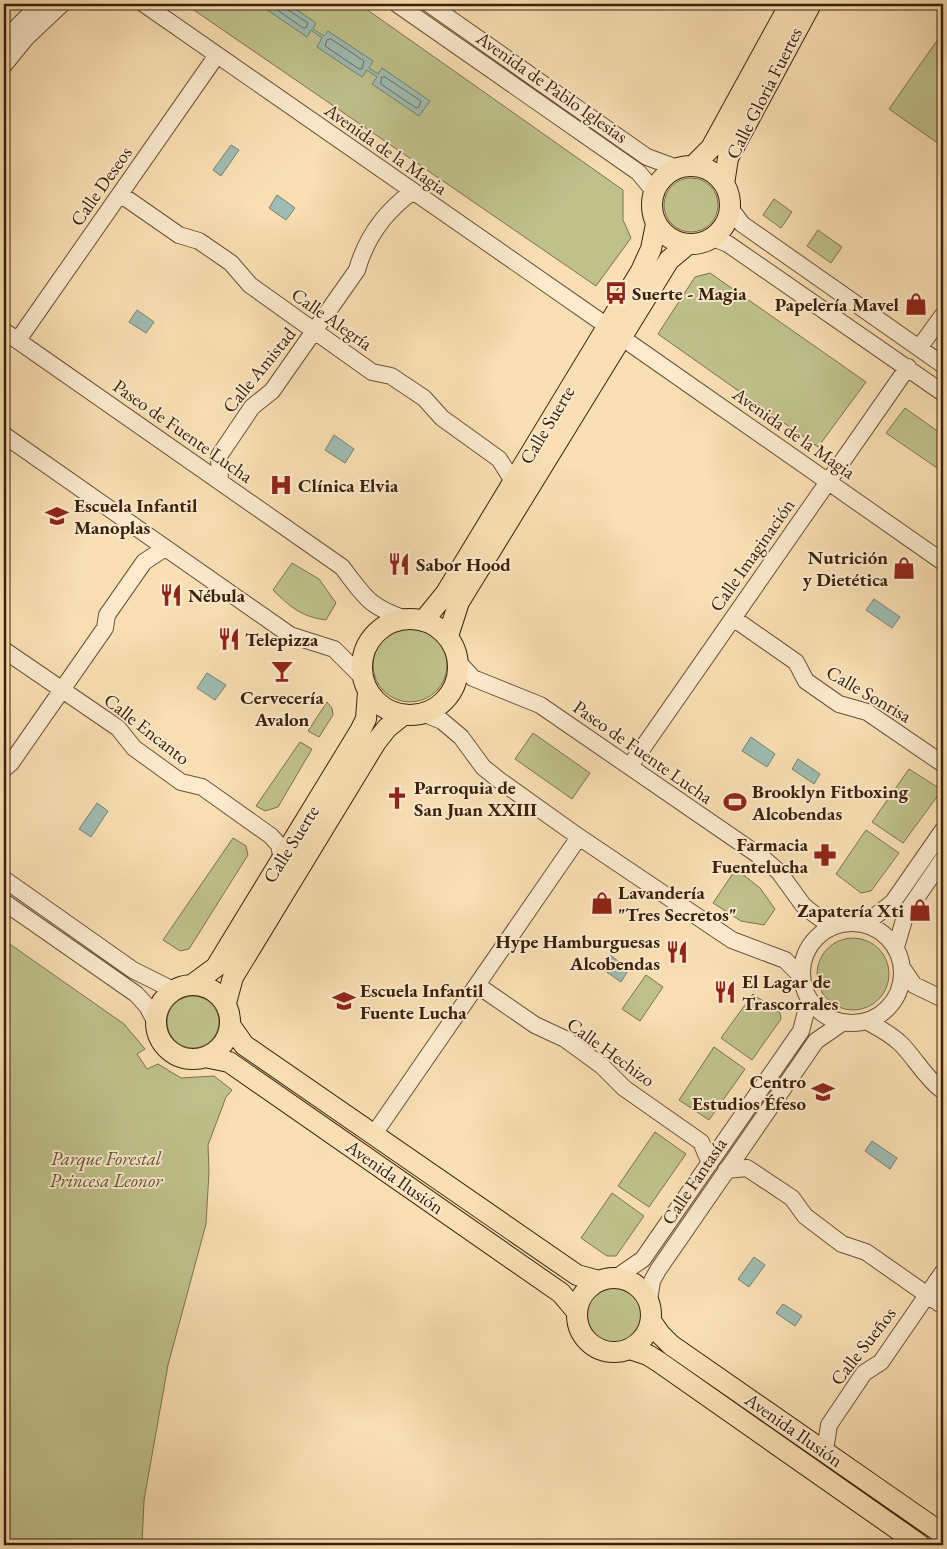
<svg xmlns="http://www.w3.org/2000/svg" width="947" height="1549" viewBox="0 0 947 1549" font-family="'EB Garamond',serif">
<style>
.green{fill:#bfc18b;stroke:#7d704a}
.water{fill:#9ebcb2;stroke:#767e6e}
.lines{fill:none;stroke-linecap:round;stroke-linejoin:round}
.shore{stroke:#6c6e5e;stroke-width:1}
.minor-casing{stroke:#6a5034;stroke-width:18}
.major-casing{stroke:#3b2009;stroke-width:22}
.minor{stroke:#fbeace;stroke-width:16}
.major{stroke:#f9dfb3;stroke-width:20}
.labels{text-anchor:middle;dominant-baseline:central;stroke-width:4;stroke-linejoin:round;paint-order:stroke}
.street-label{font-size:19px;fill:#3b2009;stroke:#fbeace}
.poi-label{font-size:19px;font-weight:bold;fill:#3b2009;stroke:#fbeace;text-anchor:start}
.park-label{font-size:19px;font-style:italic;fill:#635030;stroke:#fbeace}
</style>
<rect width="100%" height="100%" fill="#f9dfb3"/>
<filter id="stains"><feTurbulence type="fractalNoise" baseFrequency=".004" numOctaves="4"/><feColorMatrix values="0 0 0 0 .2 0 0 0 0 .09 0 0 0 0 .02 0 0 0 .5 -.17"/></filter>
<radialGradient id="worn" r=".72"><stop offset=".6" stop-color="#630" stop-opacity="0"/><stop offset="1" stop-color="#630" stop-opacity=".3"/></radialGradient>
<!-- green -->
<path class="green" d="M185,4H359L623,190V220L631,238L596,286Z
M943,32V139L939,144L889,109Z
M664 205a27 27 0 1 1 54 0a27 27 0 1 1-54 0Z
M774,199L792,212L781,228L763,215Z
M818,230L842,247L831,263L807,246Z
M710,273L866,382L818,447L658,334L695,277Z
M905,408L943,435V472L886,433Z
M292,563L319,579L336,603L326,620C302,617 290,607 273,590Z
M373 665a37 37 0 1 1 74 0a37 37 0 1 1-74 0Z
M327,702L332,708L333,715L319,737L308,731Z
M533,733L590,773L572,799L515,759Z
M300,742L312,749L278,807L265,811L256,806Z
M909,769L942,790L903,843L872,822Z
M866,830L899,853L871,891L861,893L836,874Z
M233,838L246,846L248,855L189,949L180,951L163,940Z
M736,869L760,888L775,909L764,925L741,921L713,903Z
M817 974a36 36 0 1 1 72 0a36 36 0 1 1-72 0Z
M4,940L124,1024L145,1049L137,1054L147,1069L158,1064L181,1078L214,1076L232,1090L226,1097L208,1145L209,1172L206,1224L168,1365L144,1500L142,1545H4Z
M646,975L663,987L640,1021L622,1009Z
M753,994L780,1013L781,1019L752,1060L721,1038Z
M167 1022a26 26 0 1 1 52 0a26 26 0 1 1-52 0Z
M714,1047L745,1069L709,1120L679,1100Z
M655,1132L686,1154L649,1207L618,1186Z
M612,1193L644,1216L616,1256H607L581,1238Z
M586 1315a28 28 0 1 1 56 0a28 28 0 1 1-56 0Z"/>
<!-- water -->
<path class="water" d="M265,4H288L316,23L313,29L324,36L328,31L373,61L369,68L378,74L382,68L430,101L419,116L372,84L377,77L367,70L362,77L317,47L322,38L311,30L307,37L263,7Z
M231,145L239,150L221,176L213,170Z
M277,195L295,208L286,220L269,208Z
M137,310L154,322L146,333L129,322Z
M334,435L354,449L345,463L325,450Z
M874,599L900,617L892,628L866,610Z
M207,673L226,685L215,700L197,688Z
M751,737L775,754L767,767L742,751Z
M798,759L820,774L814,784L792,769Z
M97,803L108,811L91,837L79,829Z
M610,955L629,969L621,982L601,968Z
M872,1141L897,1158L890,1169L865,1151Z
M754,1257L765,1265L749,1287L738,1279Z
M783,1304L802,1316L795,1326L776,1313Z"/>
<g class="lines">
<!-- shore -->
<path class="shore" d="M269,4L303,28H306L308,23L288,10L286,4
M331,39L364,61L362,69H359L325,46L327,40Z
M382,77H385L421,101L419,107L416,108L381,84Z"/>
<defs>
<path id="minor" d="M144,4L607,326
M397,4L638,172L654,191
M429,4L647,157L677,168
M4,40L40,4
M4,65L26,38L62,4
M120,194L179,235L199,241L231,263L250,285L372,372L391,376L424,398L442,418L499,459L513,481
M730,208L742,224L943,365
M713,238L728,244L943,393
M4,331L342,567C365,597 369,607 406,619
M621,337L943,562
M18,340L217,55
M919,348L943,315
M4,435L290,635L334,649L363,678
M220,481L219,456L252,407L272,391L357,270C366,238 386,211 412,192
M733,618L796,662L806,681L839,704L867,712L943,764
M4,650L118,728L134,748L181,782L202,787L271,836L279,845L282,859
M459,663L473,678L540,705L764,859L779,872L803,905L810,911L821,919L841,923
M425,714L442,721L461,737L483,767L499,780L579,837L732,940L785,960L802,977
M630,766L908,367
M4,769L11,763L105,628L107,615L144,562L165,548
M4,879L133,970L173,990
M4,902L136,994L147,1006L155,1021
M802 973a50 50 0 1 1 100 0a50 50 0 1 1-100 0Z
M865,924L893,902L943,830
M896,947L906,913L943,859
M903,969L914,985L943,999
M477,985L535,1025L565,1039L602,1066L624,1088L701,1142L710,1163
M868,1022C879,1028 891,1034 901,1044C916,1059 925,1078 943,1091
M374,1134L579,837
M726,1170L747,1168L792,1198L805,1216L842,1244L866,1252L943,1306
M617,1277L643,1259L801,1031L809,1000
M649,1300L652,1281L658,1270L816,1041L842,1023
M825,1450L829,1425L864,1373L881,1362L943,1272"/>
<path id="major" d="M693,166L711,148L790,4
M652 205a39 39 0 1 1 78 0a39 39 0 1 1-78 0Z
M724,184L728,158L811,4
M362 667a48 48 0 1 1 96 0a48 48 0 1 1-96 0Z
M424,620L446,593L641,271L651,249L656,224
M448,636L459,602L661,273L669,260L687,245
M193,984L216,967L360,731L366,719L368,692
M156 1022a37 37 0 1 1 74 0a37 37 0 1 1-74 0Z
M226,1003L233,977L376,742L387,728L402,716
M230,1025L244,1045L577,1275L599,1281
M205,1057L229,1062L561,1293L577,1312
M577 1315a37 37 0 1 1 74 0a37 37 0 1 1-74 0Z
M651,1321L660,1334L671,1345L943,1534
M630,1349L648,1355L659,1362L920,1545"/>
</defs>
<!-- minor casing -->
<use href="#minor" class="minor-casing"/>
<!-- major casing -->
<use href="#major" class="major-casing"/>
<!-- minor -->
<use href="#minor" class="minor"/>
<!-- major -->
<use href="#major" class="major"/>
</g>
<!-- icons -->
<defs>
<symbol id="bus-bare" viewBox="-9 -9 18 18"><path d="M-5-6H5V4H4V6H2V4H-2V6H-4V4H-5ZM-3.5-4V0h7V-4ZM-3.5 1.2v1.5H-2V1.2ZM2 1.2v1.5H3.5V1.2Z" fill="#8f2418" stroke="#fbeace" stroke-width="2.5" paint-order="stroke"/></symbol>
<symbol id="shop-bare" viewBox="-9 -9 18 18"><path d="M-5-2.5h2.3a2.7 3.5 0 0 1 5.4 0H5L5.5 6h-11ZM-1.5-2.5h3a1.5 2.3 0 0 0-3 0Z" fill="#8f2418" stroke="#fbeace" stroke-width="2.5" paint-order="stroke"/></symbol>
<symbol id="hospital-bare" viewBox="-9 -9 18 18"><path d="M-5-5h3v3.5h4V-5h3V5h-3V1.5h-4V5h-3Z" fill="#8f2418" stroke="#fbeace" stroke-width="2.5" paint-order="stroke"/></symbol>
<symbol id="school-bare" viewBox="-9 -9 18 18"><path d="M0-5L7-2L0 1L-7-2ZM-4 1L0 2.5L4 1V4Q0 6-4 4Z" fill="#8f2418" stroke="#fbeace" stroke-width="2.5" paint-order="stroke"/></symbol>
<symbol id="restaurant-bare" viewBox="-9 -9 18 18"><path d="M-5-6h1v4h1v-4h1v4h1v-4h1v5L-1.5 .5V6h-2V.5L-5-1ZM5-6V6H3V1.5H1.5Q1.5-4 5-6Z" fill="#8f2418" stroke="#fbeace" stroke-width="2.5" paint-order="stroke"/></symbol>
<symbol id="bar-bare" viewBox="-9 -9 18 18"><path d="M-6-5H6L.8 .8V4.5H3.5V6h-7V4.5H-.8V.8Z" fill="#8f2418" stroke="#fbeace" stroke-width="2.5" paint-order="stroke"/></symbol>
<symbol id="church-bare" viewBox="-9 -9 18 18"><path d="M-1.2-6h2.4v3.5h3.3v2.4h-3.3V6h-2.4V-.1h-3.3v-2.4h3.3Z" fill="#8f2418" stroke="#fbeace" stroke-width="2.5" paint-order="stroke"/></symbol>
<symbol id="stadium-bare" viewBox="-9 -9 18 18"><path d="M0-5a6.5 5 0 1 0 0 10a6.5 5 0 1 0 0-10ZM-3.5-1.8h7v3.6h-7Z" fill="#8f2418" stroke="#fbeace" stroke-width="2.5" paint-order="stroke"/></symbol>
<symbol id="pharmacy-bare" viewBox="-9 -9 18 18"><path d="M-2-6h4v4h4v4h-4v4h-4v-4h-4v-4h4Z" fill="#8f2418" stroke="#fbeace" stroke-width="2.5" paint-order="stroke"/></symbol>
</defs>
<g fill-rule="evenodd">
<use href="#bus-bare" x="600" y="277" width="32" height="32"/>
<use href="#shop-bare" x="900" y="288" width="32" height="32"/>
<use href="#hospital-bare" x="265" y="469" width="32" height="32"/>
<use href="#school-bare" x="41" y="500" width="32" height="32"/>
<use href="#restaurant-bare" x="383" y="548" width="32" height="32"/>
<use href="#shop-bare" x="888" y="552" width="32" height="32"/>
<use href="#restaurant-bare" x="155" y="579" width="32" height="32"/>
<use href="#restaurant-bare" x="213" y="623" width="32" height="32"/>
<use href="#bar-bare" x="266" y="655" width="32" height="32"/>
<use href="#church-bare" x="381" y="782" width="32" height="32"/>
<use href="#stadium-bare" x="719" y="786" width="32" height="32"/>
<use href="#pharmacy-bare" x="809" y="839" width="32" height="32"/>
<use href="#shop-bare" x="586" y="887" width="32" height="32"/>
<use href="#shop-bare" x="904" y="894" width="32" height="32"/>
<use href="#restaurant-bare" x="661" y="936" width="32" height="32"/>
<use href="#restaurant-bare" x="709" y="976" width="32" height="32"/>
<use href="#school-bare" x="328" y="985" width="32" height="32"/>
<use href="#school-bare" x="807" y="1076" width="32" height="32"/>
</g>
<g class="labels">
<!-- street labels -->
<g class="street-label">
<text transform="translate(552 87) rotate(35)">Avenida de Pablo Iglesias</text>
<text transform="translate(764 93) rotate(-63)">Calle Gloria Fuertes</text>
<text transform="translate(386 149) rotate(35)">Avenida de la Magia</text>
<text transform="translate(101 186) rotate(-55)">Calle Deseos</text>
<text transform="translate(332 319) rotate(35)">Calle Alegría</text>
<text transform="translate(259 370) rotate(-51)">Calle Amistad</text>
<text transform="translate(547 425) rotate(-59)">Calle Suerte</text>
<text transform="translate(183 431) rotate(35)">Paseo de Fuente Lucha</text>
<text transform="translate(794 433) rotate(35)">Avenida de la Magia</text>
<text transform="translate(752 555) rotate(-55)">Calle Imaginación</text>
<text transform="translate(869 694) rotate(30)">Calle Sonrisa</text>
<text transform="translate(147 729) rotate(38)">Calle Encanto</text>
<text transform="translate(643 752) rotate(35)">Paseo de Fuente Lucha</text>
<text transform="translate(291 844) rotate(-58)">Calle Suerte</text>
<text transform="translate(611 1052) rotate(36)">Calle Hechizo</text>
<text transform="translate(395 1177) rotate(35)">Avenida Ilusión</text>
<text transform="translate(694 1181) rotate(-56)">Calle Fantasía</text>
<text transform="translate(863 1346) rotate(-52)">Calle Sueños</text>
<text transform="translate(794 1430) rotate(35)">Avenida Ilusión</text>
</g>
<!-- poi labels -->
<g class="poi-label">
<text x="632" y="293">Suerte - Magia</text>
<text x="899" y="304" text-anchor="end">Papelería Mavel</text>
<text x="298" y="485">Clínica Elvia</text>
<text x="74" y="505">Escuela Infantil<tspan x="74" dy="22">Manoplas</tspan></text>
<text x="888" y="557" text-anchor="end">Nutrición<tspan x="888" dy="22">y Dietética</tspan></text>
<text x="416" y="564">Sabor Hood</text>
<text x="188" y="595">Nébula</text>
<text x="245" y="639">Telepizza</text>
<text x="282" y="697" text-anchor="middle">Cervecería<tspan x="282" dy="22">Avalon</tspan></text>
<text x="414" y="787">Parroquia de<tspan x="414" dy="22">San Juan XXIII</tspan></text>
<text x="752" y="791">Brooklyn Fitboxing<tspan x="752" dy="22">Alcobendas</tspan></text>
<text x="808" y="844" text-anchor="end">Farmacia<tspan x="808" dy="22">Fuentelucha</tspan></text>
<text x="618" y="892">Lavandería<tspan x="618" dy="22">"Tres Secretos"</tspan></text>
<text x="904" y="910" text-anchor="end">Zapatería Xti</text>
<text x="660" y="941" text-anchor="end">Hype Hamburguesas<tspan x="660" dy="22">Alcobendas</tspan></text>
<text x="742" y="981">El Lagar de<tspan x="742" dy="22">Trascorrales</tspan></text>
<text x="360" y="990">Escuela Infantil<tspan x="360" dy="22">Fuente Lucha</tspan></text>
<text x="806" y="1081" text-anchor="end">Centro<tspan x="806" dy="22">Estudios Éfeso</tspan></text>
</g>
<!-- park labels -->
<g class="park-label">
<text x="106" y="1158">Parque Forestal<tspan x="106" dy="22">Princesa Leonor</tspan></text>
</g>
</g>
<!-- margin -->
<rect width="947" height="1549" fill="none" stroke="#f9dfb3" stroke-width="20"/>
<rect x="5" y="5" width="937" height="1539" fill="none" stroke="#3b2009" stroke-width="2.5"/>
<rect x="10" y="10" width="927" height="1529" fill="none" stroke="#3b2009"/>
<rect width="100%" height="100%" filter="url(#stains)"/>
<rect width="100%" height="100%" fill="url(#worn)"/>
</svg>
